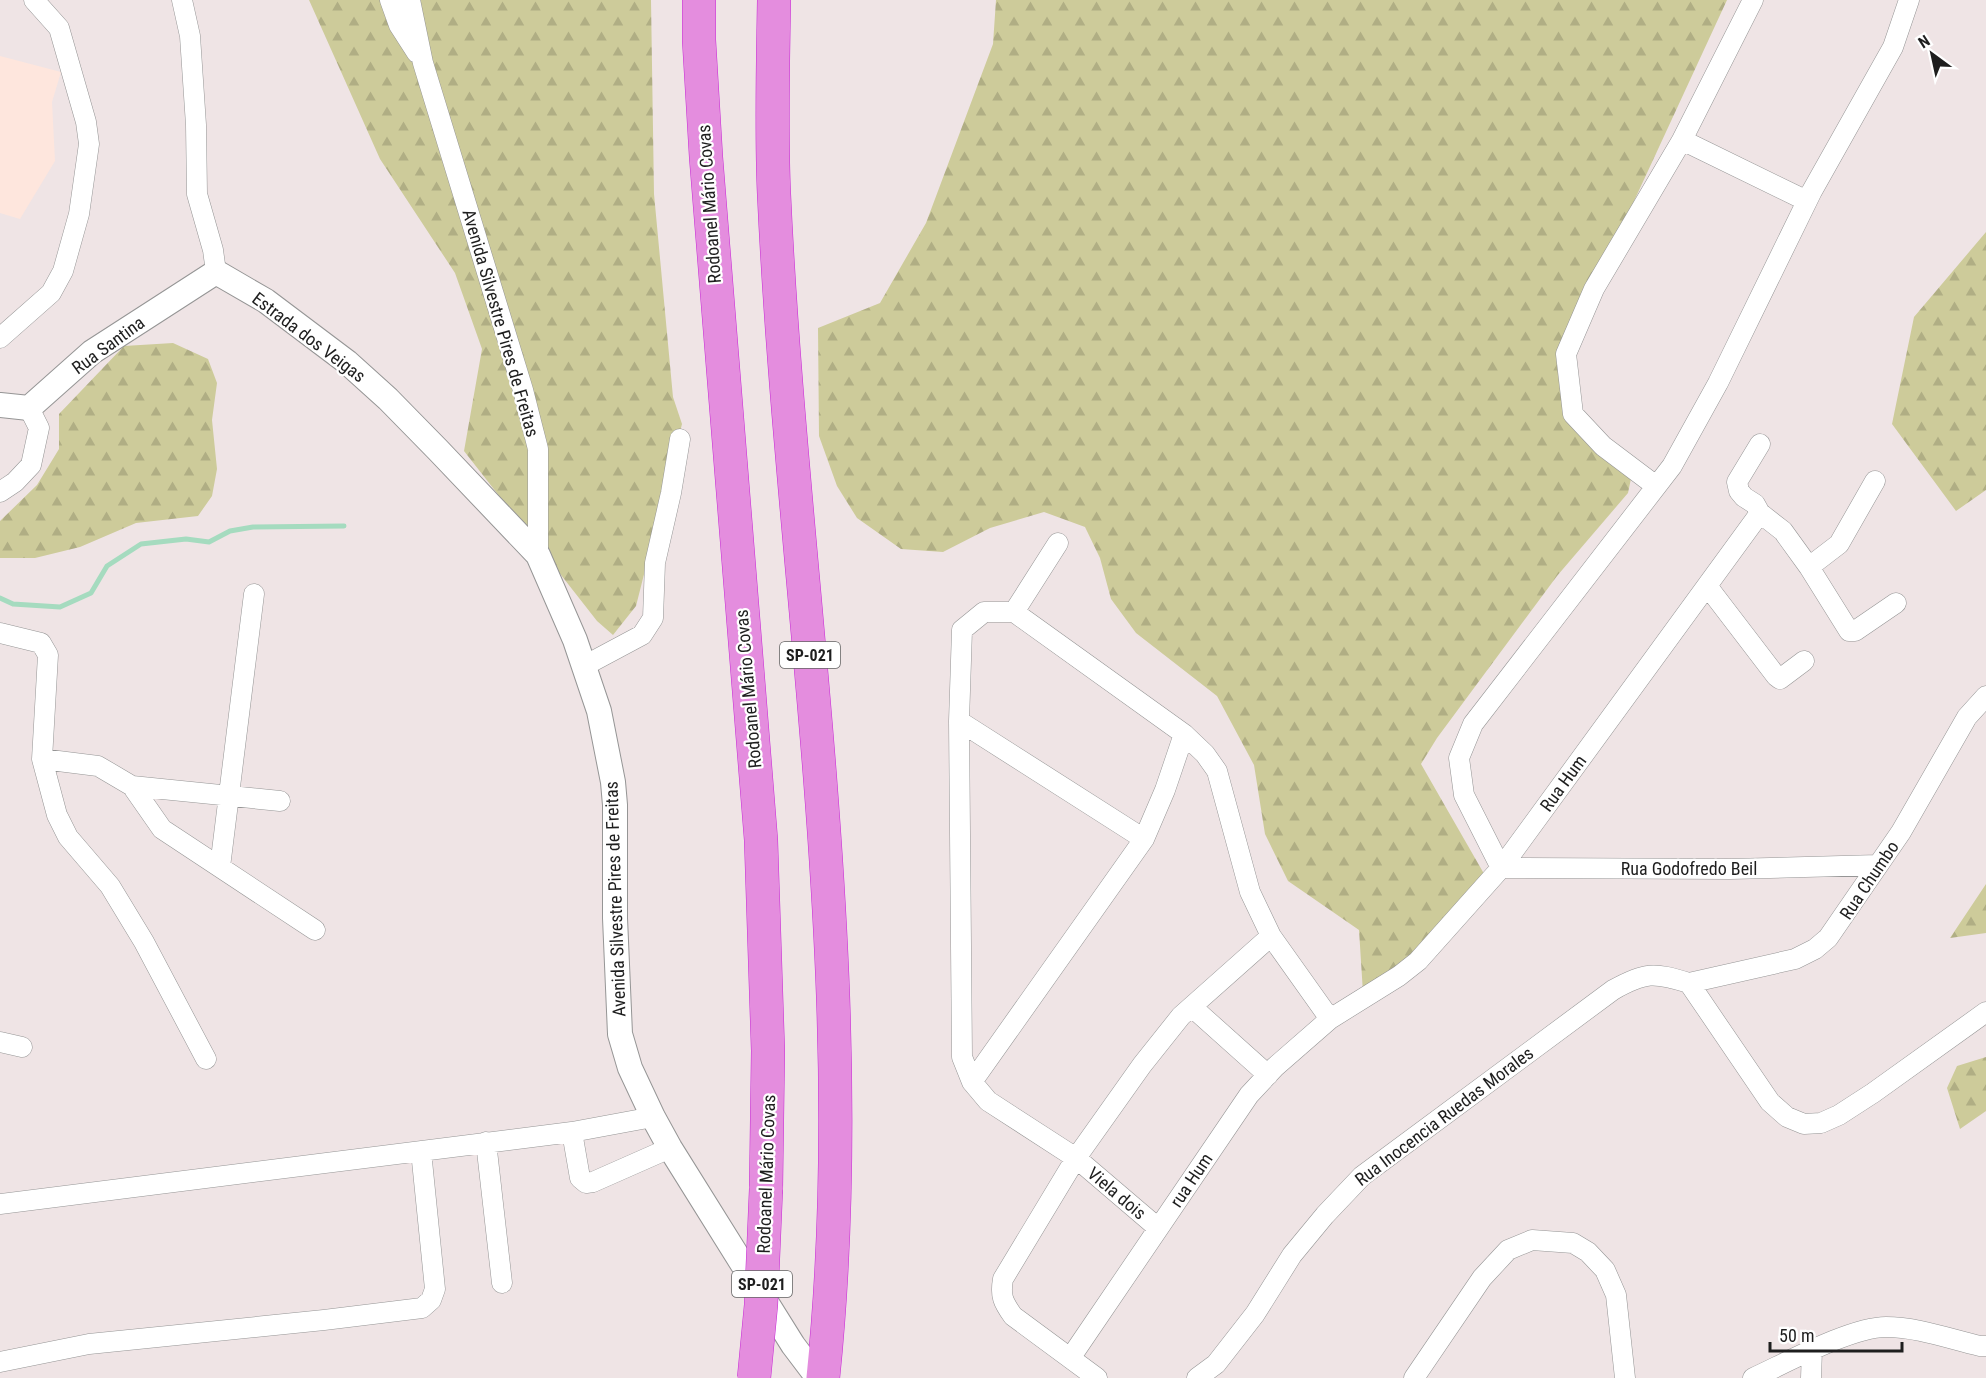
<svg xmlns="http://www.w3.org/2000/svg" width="1986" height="1378" viewBox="0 0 1986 1378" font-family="'Roboto Condensed',sans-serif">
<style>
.education{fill:#fee6dd}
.forest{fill:url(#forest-firs)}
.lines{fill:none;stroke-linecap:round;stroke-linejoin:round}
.stream{stroke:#a5dbbf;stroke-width:5}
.minor-casing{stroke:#959595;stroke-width:21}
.tertiary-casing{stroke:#959595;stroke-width:26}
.motorway-casing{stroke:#c728d5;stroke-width:34}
.minor{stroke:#fff;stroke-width:20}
.tertiary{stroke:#fff;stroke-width:24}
.motorway{stroke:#e48dde;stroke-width:33}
.motorway-bridge-casing{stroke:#c728d5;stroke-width:34;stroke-linecap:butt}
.motorway-bridge{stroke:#e48dde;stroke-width:33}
.labels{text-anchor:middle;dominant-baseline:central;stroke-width:4.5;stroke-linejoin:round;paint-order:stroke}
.shield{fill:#fff;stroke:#626262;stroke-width:1.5}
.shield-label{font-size:16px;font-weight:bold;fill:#1e1e1e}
.street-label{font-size:18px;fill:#1e1e1e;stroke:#fff}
</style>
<defs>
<pattern id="forest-firs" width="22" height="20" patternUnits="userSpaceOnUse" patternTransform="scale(1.5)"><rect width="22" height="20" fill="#cdcb9a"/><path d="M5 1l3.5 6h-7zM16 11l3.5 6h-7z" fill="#b0ae84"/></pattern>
</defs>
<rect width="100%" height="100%" fill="#efe4e5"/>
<!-- education -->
<path class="education" d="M0,56L61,72L52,102L55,161L20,219L0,213Z"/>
<!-- forest -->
<path class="forest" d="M309,0H651L654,194L673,397L682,424L636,606L613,635L597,621L464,451L482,349L455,273L380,159Z
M996,0H1727L1598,279L1566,354L1573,414L1633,469L1628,493L1557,576L1437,738L1421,764L1487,879L1415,957L1363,993L1359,930L1288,881L1265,834L1254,765L1217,696L1136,633L1111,599L1100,558L1085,527L1044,512L990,528L943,552L901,549L857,518L837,486L819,436L818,328L880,303L926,223L993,44Z
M1986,232V490L1956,511L1892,424L1914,317Z
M173,343L208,359L217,383L212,420L217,469L212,496L198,516L136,523L80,547L35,558H0V521L37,485L59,449V414L124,346Z
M1986,884V933L1950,938Z
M1986,1057V1111L1960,1129L1947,1088L1957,1066Z"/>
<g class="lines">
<!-- stream -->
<path class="stream" d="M0,598L13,604L60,607L91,593L107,566L141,544L186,539L209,542L230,531L253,527L344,526"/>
<defs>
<path id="minor" d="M182,0L190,36L196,125L197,194L213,250L216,272
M390,0L399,25L417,53
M410,0L423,63L523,390L538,449V555
M1753,0L1682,140L1807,201
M0,338L51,293L63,271L79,214L89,144L86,122L59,28L34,0
M1760,444L1737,482L1739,491L1744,497L1755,504L1760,513L1783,531L1809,567
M1875,481L1839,544L1809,567L1849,631H1855L1896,603
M1656,486L1603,446L1573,414L1566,354L1594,289L1682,140
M0,492L15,482L31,465L39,428L29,408
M1708,587L1776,676L1780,679L1804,661
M1014,612L1058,543
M0,633L41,643L48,655L42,759L57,815L68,837L110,886L144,942L206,1059
M584,666L642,635L653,618L655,563L671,493L680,439
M959,721L1144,839
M42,759L98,766L132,786L162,829L315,930
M132,786L280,801
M1878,865L1730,869L1501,868L1464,795L1459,758L1473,724L1672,466L1718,383L1812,191L1893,47L1909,0
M220,867L254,594
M1689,983L1795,959L1815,949L1828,938L1901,832L1967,717L1986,696
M1689,983L1770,1102L1787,1117L1804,1124L1821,1123L1839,1115L1873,1093L1986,1012
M1192,1007L1268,1075
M0,1042L22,1047
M972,1082L1144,839L1165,790L1184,734
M572,1132L580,1178L586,1183L593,1182L670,1148
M486,1142L502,1283
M0,1204L572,1132L653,1117
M1158,1228L1076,1158L988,1101L972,1082L962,1057L959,721L962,630L984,612H1014L1184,734L1205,754L1217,771L1250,892L1271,936L1330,1019
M1071,1357L1249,1095L1275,1067L1330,1019L1399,976L1418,961L1501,868L1760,513
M0,1362L89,1344L324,1320L422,1308L431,1300L435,1289L421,1151
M1097,1378L1013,1316C1003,1302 1000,1296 1003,1279L1076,1158L1142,1065L1181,1016L1271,936
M1197,1378L1216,1364L1255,1314L1292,1255L1325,1215L1362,1176L1613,990C1645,972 1654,972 1689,983
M1414,1378L1482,1278L1508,1250L1532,1240L1573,1243L1588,1252L1605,1270L1616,1295L1625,1378
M1753,1378C1786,1363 1851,1327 1886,1327C1917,1327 1950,1339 1980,1346H1986
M1811,1378L1812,1350"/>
<path id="tertiary" d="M0,405L29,408L92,352L216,272L266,301L347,362L388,399L438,450L538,555L575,640L599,711L613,782L615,805V918L620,1034L630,1068L653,1117L670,1148L793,1345L818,1378"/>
<path id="motorway" d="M699,0V40L706,157L761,840L768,1051L766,1189
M774,0C773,65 771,130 774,194C792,589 864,982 823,1378"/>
</defs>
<!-- minor casing -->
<use href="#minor" class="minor-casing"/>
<!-- tertiary casing -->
<use href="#tertiary" class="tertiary-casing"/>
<!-- motorway casing -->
<use href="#motorway" class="motorway-casing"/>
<!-- minor -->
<use href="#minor" class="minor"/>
<!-- tertiary -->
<use href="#tertiary" class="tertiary"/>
<!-- motorway -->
<use href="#motorway" class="motorway"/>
<defs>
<path id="motorway-bridge" d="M754,1378L761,1305L766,1189"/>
</defs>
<!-- motorway-bridge casing -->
<use href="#motorway-bridge" class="motorway-bridge-casing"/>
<!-- motorway-bridge -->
<use href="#motorway-bridge" class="motorway-bridge"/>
</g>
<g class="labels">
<!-- shield labels -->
<g class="shield">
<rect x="780" y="642" width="60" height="26" rx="4.5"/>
<rect x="732" y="1271" width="60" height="26" rx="4.5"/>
</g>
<g class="shield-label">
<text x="810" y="655">SP-021</text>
<text x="762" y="1284">SP-021</text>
</g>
<!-- street labels -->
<g class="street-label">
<text transform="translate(709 204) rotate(-94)">Rodoanel Mário Covas</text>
<text transform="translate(501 323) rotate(74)">Avenida Silvestre Pires de Freitas</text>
<text transform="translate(309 337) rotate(37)">Estrada dos Veigas</text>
<text transform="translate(108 345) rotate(-36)">Rua Santina</text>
<text transform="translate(748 689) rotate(-95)">Rodoanel Mário Covas</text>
<text transform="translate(1563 783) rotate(-54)">Rua Hum</text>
<text x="1689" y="868">Rua Godofredo Beil</text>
<text transform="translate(1869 880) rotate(-56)">Rua Chumbo</text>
<text transform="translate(615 899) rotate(-92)">Avenida Silvestre Pires de Freitas</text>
<text transform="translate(1444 1116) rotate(-37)">Rua Inocencia Ruedas Morales</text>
<text transform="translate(766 1174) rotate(-88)">Rodoanel Mário Covas</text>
<text transform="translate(1191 1180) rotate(-56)">rua Hum</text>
<text transform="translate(1117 1193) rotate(40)">Viela dois</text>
</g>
</g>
<!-- north arrow -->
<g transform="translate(1932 54) rotate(327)" stroke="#ffffff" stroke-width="4.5" paint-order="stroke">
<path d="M0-4.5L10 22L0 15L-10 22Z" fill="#1e1e1e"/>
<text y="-9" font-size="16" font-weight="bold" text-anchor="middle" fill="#1e1e1e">N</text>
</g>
<!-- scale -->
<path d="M1770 1342v9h132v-9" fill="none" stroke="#1e1e1e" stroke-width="3"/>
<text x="1779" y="1342" font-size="18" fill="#1e1e1e" stroke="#ffffff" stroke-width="4.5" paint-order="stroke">50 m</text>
</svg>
